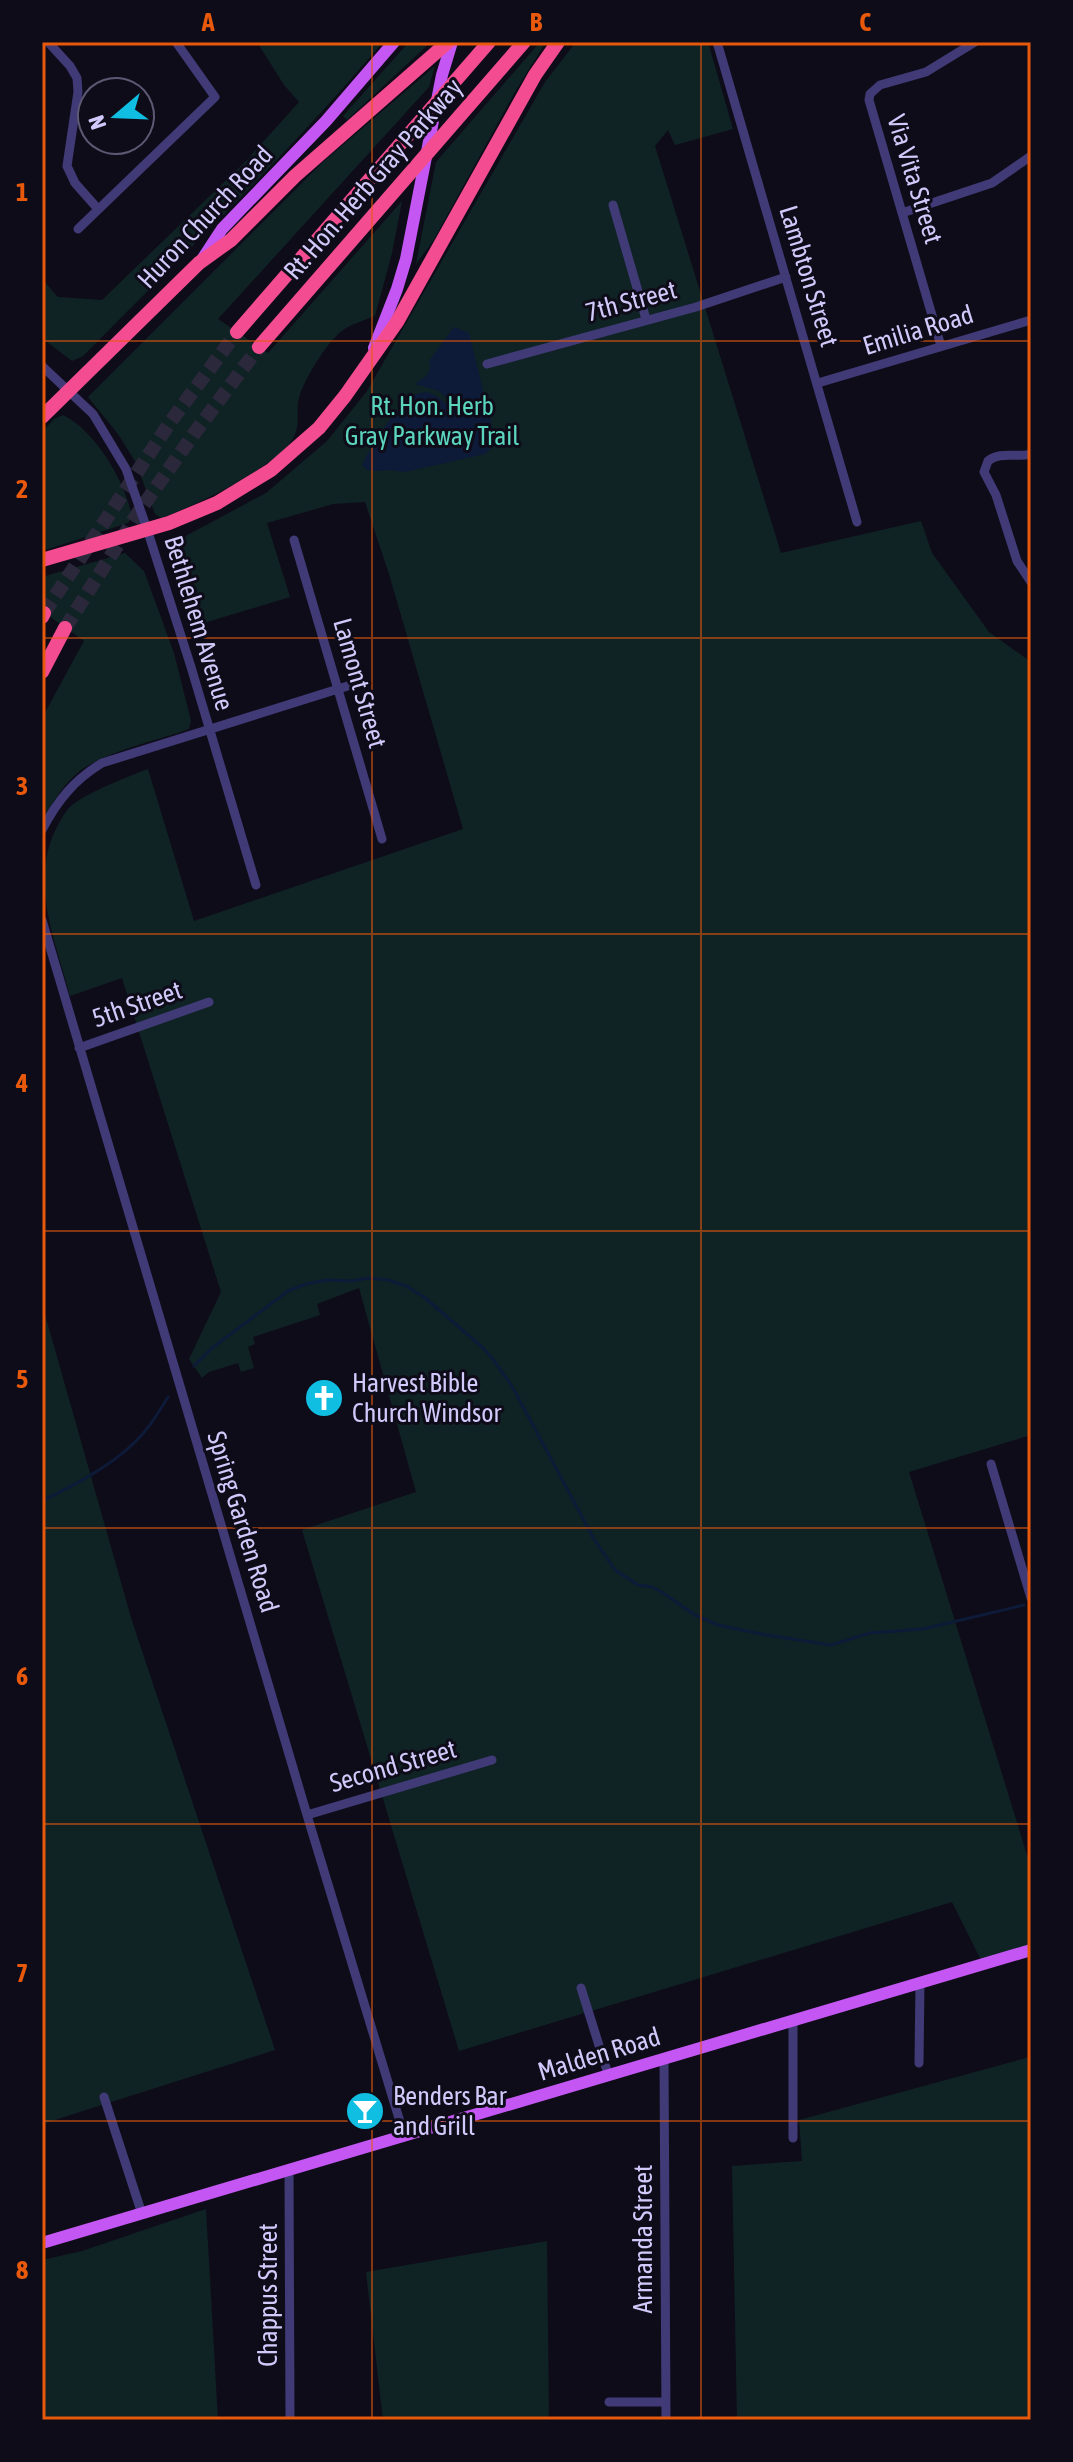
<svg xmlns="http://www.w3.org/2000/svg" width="1073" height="2462" viewBox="0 0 1073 2462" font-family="'Asap Condensed',sans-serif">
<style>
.green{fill:#0f2324}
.water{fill:#0d1a38}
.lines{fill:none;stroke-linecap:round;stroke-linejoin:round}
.stream{stroke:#0d1a38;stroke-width:3}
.highway-tunnel{stroke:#2c283c;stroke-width:14;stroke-dasharray:14 7;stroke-linecap:butt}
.minor{stroke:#403a76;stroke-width:9}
.major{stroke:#c457f4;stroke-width:12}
.highway{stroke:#f34c91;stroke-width:14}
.grid{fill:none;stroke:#e8590c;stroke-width:2;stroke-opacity:0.55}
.labels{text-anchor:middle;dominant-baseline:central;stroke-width:6;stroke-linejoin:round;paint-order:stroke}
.street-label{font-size:26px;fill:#d2c9fb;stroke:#0f0c1a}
.park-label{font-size:26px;fill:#5bd5be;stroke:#0f0c1a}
.poi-label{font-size:26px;fill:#d2c9fb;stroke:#0f0c1a;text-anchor:start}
.neatline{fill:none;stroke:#e8590c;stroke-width:3}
.grid-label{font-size:26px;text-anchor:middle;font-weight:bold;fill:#e8590c}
</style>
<rect width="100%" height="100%" fill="#0f0c1a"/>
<!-- green -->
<path class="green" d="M257,42H383C289,153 185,253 83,356L72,361L42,338V279L58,297L102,300L246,161L299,102L284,85Z
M409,42H431L347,120L343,116Z
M540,42H546L516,90L433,241L416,264L436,162Z
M576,42H708L733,129L675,145L668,130L655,146L781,553L921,521L932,553L989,632L1031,662V1435L909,1472L1031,1868V1950L983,1964L952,1902L459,2051L302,1530L416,1492L359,1288L317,1304L320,1315L253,1337L255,1344L248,1347L254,1368L241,1372L238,1363L209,1372L202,1378L189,1359L221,1292L122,978L70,996C56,943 31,886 54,833C58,825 63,814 70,807C85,793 128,777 148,769L194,921L463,829L389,574L365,502L333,504L267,523L290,597L194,626L176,555L180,539L266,493L327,441L367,391L545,82Z
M435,66L429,87L218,319L268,353L402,201L392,253L375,316C365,320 355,323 346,328C329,338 304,379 299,398C295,412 302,423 292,440C274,468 194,506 161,518L155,514L136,463L118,434L88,397L323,162Z
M63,415C95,430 126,483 132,517L128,523L42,551V432L54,419Z
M125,553L144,571L174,653L191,721L189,729C154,742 112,749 81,770C64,783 53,802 42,820V718L84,641L42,611V577Z
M42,1304L132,1621L275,2050L42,2124Z
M1030,2057L1031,2420H737L732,2166L802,2161L799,2120Z
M206,2209L218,2420H42V2260L82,2251Z
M547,2241L549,2420H383L366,2272Z"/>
<!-- water -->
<path class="water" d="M454,327L469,333L496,443L485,454L405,472L389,470L375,471L367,470L362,465L366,457C376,440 406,385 430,393C436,395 442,400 446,404L451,403L439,391L415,384C425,377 433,374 429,361Z"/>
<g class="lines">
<!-- stream -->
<path class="stream" d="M194,1366L212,1348L288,1291L306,1284L327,1280L351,1281L369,1278L388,1280L406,1286L424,1297L482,1347L493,1359L513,1388L594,1539L615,1570L638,1585L652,1587L660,1591L695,1615L718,1625L761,1634L831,1645L870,1633L923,1629L1024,1605
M42,1501C74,1485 108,1468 134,1443C148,1430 158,1413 168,1397"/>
<!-- highway-tunnel -->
<path class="highway-tunnel" d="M44,613L171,421L237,332
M65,628L138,513L193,435L259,347"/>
<!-- minor -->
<path class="minor" d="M48,42L70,66L77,78L78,92L67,166L75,183L98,209
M717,42L857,522
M613,205L646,319
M902,213L992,183L1031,156
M78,229L215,97L176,42
M941,346L869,100L870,94L880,85L926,72L975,42
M487,364L696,307L786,277
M42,366L93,414L126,469L147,529L191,667L256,885
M818,383L1031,320
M1031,454C1016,458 1000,451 988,461L984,472L996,495L1017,561L1031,582
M294,540L382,839
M42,830C57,801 74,780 102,763L354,684
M42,920L307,1815L404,2135
M79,1048L209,1002
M991,1464L1031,1598
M307,1815L492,1760
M581,1988L608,2074
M793,2021V2138
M664,2058L666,2420
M919,2063L920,1982
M104,2097L142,2214
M289,2169L290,2420
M609,2402H666"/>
<!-- major -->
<path class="major" d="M203,258L222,229L326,121L394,42
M374,348L397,289L406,259L442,75L452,42
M42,2243L1031,1950"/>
<!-- highway -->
<path class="highway" d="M237,332L489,42
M259,347L524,42
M42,417L199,263L231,240L295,176L448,42
M42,560L169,523L217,503L271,470L319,428L345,396L397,322L535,75L558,42
M42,617L44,613
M42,672L65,628"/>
</g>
<!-- grid -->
<path class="grid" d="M372,42V2420M701,42V2420M42,341H1031M42,638H1031M42,934H1031M42,1231H1031M42,1528H1031M42,1824H1031M42,2121H1031"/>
<!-- icons -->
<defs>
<symbol id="church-disc" viewBox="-11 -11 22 22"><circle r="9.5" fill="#0fbee1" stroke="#0f0c1a"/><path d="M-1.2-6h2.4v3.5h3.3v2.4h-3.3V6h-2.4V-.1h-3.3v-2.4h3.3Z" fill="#fff"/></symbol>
<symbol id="bar-disc" viewBox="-11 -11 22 22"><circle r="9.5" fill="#0fbee1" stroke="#0f0c1a"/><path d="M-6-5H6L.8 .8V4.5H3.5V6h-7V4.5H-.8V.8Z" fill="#fff"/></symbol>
</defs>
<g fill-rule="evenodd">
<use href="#church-disc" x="302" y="1376" width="44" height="44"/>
<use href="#bar-disc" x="343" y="2089" width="44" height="44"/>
</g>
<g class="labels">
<!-- street labels -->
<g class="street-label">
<text transform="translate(373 179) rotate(-49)">Rt. Hon. Herb Gray Parkway</text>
<text transform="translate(915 179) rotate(73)">Via Vita Street</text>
<text transform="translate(205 217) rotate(-47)">Huron Church Road</text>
<text transform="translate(809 276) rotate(73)">Lambton Street</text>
<text transform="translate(631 301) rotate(-15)">7th Street</text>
<text transform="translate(918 330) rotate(-17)">Emilia Road</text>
<text transform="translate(199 623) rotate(73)">Bethlehem Avenue</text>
<text transform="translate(360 683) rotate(74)">Lamont Street</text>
<text transform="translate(137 1004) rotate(-19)">5th Street</text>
<text transform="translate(243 1522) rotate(73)">Spring Garden Road</text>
<text transform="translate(393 1766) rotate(-16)">Second Street</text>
<text transform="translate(599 2054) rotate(-17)">Malden Road</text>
<text transform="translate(643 2239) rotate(-90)">Armanda Street</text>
<text transform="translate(268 2295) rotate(-90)">Chappus Street</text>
</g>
<!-- park labels -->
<g class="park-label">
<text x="432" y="406">Rt. Hon. Herb<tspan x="432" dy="30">Gray Parkway Trail</tspan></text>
</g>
<!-- poi labels -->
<g class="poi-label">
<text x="352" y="1383">Harvest Bible<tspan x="352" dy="30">Church Windsor</tspan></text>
<text x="393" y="2096">Benders Bar<tspan x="393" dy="30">and Grill</tspan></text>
</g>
</g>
<!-- border -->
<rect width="1073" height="2462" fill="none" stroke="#0f0c1a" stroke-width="88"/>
<!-- north arrow -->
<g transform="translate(116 116) rotate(251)"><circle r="38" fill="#0f0c1a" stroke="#5d5874" stroke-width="2"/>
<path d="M0-6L14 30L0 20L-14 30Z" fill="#0fbee1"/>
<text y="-12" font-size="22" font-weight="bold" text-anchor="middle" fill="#d2c9fb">N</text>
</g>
<rect x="44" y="44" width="985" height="2374" class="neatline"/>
<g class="grid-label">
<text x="208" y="31">A</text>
<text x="536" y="31">B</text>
<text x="865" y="31">C</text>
<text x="22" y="201">1</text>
<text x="22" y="498">2</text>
<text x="22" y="795">3</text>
<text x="22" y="1092">4</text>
<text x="22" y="1388">5</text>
<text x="22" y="1685">6</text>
<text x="22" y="1982">7</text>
<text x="22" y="2279">8</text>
</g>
</svg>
